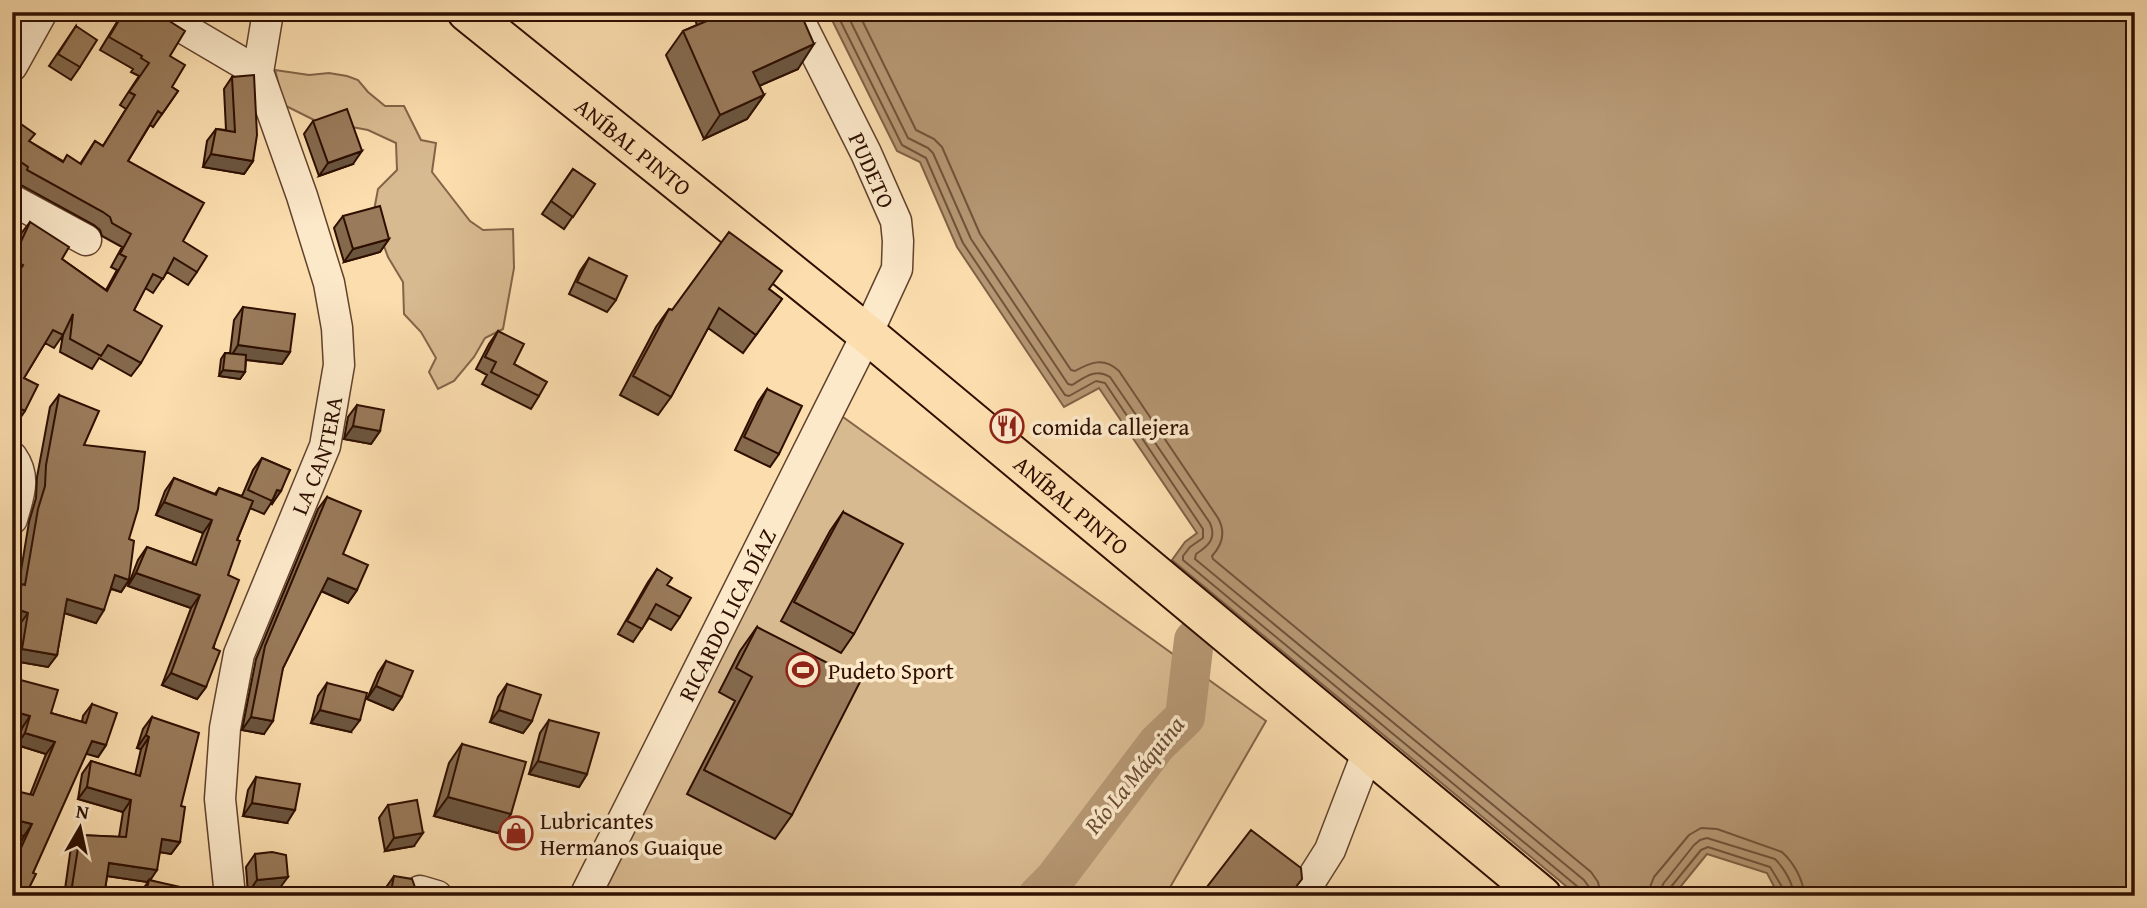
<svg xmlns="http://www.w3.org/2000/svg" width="2147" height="908" viewBox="0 0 2147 908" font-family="'Gentium Book Plus',serif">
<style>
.green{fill:#d8ba90;stroke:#836448;stroke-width:2}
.water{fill:#b59773;stroke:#7f6145;stroke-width:2}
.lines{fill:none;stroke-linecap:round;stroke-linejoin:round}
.shore{stroke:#72533a;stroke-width:2}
.river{stroke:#b59773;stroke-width:40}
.minor-casing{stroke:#61422c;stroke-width:33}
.major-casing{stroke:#2e0f00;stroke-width:42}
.minor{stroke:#fce9ca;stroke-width:30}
.major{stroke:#fbddae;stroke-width:38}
.wall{fill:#84694d;stroke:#2e0f00;stroke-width:2}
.shaded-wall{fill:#6b553f;stroke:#2e0f00;stroke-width:2}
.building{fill:#997a5a;stroke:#2e0f00;stroke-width:2}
.labels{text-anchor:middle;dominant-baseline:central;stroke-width:7;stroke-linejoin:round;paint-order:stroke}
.street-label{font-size:23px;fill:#2e0f00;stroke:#fce9ca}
.poi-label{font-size:23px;fill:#2e0f00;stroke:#fce9ca;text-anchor:start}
.water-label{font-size:24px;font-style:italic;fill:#6b4c34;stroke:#fce9ca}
</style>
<rect width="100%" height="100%" fill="#fbddae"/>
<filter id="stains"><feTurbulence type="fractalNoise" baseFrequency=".00286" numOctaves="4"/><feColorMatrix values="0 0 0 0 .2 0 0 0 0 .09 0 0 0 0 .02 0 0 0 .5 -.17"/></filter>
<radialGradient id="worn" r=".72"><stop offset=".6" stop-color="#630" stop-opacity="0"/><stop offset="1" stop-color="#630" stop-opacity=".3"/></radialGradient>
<!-- green -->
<path class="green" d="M275,70L309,75L329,73L347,76L358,80L368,92L385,106H404L421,140L436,143L432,172L470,221L483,230L513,229L514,268L503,329L485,338L474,357L454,381L438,389L429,372L436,358L421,332L404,314L403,282L388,257L373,216L378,189L397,170L396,143L368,130L314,120L284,105Z
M843,417L1266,721L1165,896H579L789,487Z"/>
<!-- water -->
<path class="water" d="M828,12H2135V896H1779L1767,873L1707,854L1673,896H1578L1172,560L1185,542L1197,533L1099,388L1064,407L957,247L920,162L897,151Z"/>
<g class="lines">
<!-- shore -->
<path class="shore" d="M836,12L902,145L926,158L963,243L1065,395L1069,396L1096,381L1105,383L1203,529V538L1190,547L1183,556V560L1578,887L1581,896
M846,12L908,138L928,148L933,153L971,239L1068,384L1072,385C1085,377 1096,368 1110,377L1210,523C1217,539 1208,546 1196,554L1195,559L1584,880L1589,887L1590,896
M858,12L916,130L934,139L942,147L980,234L1071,370L1075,371C1091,362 1104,357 1119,371L1218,518C1226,532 1223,544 1212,556L1213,559L1591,872L1598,882L1601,896
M1649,896L1650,887L1654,877L1689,835L1701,828L1717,829L1782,852C1793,862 1804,880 1804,896
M1659,896L1663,884L1694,845L1700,840L1707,838L1775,859C1784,868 1793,883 1794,896
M1668,896L1670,888L1701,850L1708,847L1770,867L1784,890L1785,896"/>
<!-- river -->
<path class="river" d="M1038,896L1054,880L1157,744L1185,717L1194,640"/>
<defs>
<g id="minor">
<path d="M156,12L258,72"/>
<path d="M12,66L42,12"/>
<path d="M12,200L86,240"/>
<path d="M12,457C27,478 18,497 12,519"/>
<path d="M420,891L437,896"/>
<path id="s1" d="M230,896L220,799L225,728L239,654L325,446L339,365L337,328L329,283L302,196L258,72L268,12"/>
<path id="s2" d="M585,896L867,334L897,269L898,241L896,221L866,153L795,12"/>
<path d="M1301,896L1330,850L1368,751"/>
</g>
<g id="major">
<path id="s3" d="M467,12L867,334L1542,896"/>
</g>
</defs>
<!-- minor casing -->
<use href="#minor" class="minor-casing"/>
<!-- major casing -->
<use href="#major" class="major-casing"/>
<!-- minor -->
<use href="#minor" class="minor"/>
<!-- major -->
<use href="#major" class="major"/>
</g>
<!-- wall -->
<path class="wall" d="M123,12H155L170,56L172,87L178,91L153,127L150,125L128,161L183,241L197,272L188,285L167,272L153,293L145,288L134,310L141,363L131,376L99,358L92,369L60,352L63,335L54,348L45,343L24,378L25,411L16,424L12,423V280L14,278L12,277V254L20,235L30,222L62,259L106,290L117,270L111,267L122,247L102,236L100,230L94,225L17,183L19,180L12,176V126L29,141L63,161L80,164L95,141L103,146L126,109L120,105L139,76L131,72L133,69L100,50Z
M692,12H800L798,69L759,86L764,95L747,119L704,139L666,55L683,31L697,25Z
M76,26L80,67L71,80L49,66Z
M232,77L253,161L244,174L203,167L207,141L216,129L226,130L224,89Z
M313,121L353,164L319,176L304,134Z
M573,169L595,184L564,229L542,214Z
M343,216L389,239L380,252L344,262L334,228Z
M589,258L616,300L607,312L569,294L580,271Z
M769,289L782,299L743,353L708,328L671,397L658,415L620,395L656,327L669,309L672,310Z
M243,307L290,352L282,364L246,360L245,372L240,379L219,376L221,359L225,353H230L234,320Z
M498,331L514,364L539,396L531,409L482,384L487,375L476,369L489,344Z
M767,389L779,454L770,467L735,450L758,402Z
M59,395L129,539V580L121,592L111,589L96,623L64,613L57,655L48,667L14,661L19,625L12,623V598L18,589L29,522L36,498L37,477L50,407Z
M357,405L380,431L371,444L344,439L348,417Z
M262,458L290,470L272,504L271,503L264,514L250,508L237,540L228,575L206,687L197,699L162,685L191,608L128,586L138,560L147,547L192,563L203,533L156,515L165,491L174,478L215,494L219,488L242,496L253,470Z
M327,497L343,554L357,590L348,603L321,591L283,668L264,734L242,730L256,659L318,509Z
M843,512L854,634L841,653L781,621L830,531Z
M657,569L667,585L680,617L671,630L649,618L633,642L618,634L648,582Z
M757,627L792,815L775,839L687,794L735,701L719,692L740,651Z
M386,661L402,697L393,710L367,699L378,673Z
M13,678L51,713L82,722L83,716L92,704L106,745L98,757L86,753L12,896V861L24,836L30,795L46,754L17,745L22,728L12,725V680Z
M327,683L351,732L311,723L318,696Z
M507,684L532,721L523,733L490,722L498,697Z
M152,717L181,806L180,842L171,854L160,852L150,880L197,896H139L140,893L148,882L107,876L105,890L101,896H64L71,847L80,835L119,837L123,812L78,799L82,774L91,761L135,775L141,749L137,748L143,729Z
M549,720L587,774L579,787L529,774L540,733Z
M462,744L498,833L434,816L449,763Z
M256,777L287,823L243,816L248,790Z
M388,805L414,846L385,851L379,818Z
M255,854L279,889L248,893L246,867Z
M394,876L416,890L424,896H384L385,889Z"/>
<!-- shaded-wall -->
<path class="shaded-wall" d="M814,44L798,69L736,96L753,72Z
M764,95L747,119L704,139L720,115Z
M362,151L353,164L319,176L328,163Z
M211,154L253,161L244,174L203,167Z
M389,239L380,252L344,262L353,249Z
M238,345L290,352L282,364L230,358Z
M223,370L245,372L240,379L219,376Z
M353,426L380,431L371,444L344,439Z
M277,490L281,491L272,504L271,503Z
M164,502L212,520L203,533L156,515Z
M136,573L200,595L191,608L128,586Z
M115,575L129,580L121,592L107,587Z
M328,578L357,590L348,603L319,590Z
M67,599L104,610L96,623L58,611Z
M14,608L28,613L19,625L12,623V611Z
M22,649L57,655L48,667L14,661Z
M171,673L206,687L197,699L162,685Z
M376,686L402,697L393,710L367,699Z
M320,710L360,720L351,732L311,723Z
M499,710L532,721L523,733L490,722Z
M12,711L30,716L22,728L12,725Z
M251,717L273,721L264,734L242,730Z
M25,733L55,742L46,754L17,745Z
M146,735L149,737L141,749L137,748Z
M92,741L106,745L98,757L83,753Z
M538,761L587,774L579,787L529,774Z
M87,787L131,800L123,812L78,799Z
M448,797L511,814L498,833L434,816Z
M252,803L295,810L287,823L243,816Z
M12,819L32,824L24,836L12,833Z
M423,833L414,846L385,851L394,838Z
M162,839L180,842L171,854L153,851Z
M109,863L157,870L149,882V880L147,882L100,875Z
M288,877L279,889L248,893L257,880Z
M98,889L105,890L101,896H93Z"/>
<!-- building -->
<path class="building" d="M124,12H155L185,31L170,56L185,65L172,87L178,91L162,114L158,111L128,161L204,203L183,241L207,256L197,272L174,258L163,279L153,274L134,310L162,326L141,363L108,345L101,356L70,339L73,314L63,335L53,330L24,378L38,385L25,411L21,409L18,414L12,411V284L23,265L13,259L30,222L69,247L62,259L107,291L126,257L120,254L131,234L112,223L110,217L103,212L27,170L28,167L12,156V126L15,128L18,122L35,134L29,141L63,162L67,155L81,164L95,141L103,146L135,95L129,92L149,63L141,58L142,56L109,37Z
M719,12H800L814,44L753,72L764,95L720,115L683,31L721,15Z
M12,20L17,24L12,30Z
M76,26L97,40L80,67L58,54Z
M254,75L257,135L253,161L211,154L216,129L235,132L232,77Z
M347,109L362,151L328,163L313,121Z
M573,169L595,184L573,217L551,201Z
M380,206L389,239L353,249L343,216Z
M12,212L17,215L12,223Z
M729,232L782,271L769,289L782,299L756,335L719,308L671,397L633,376L669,309L672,310Z
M589,258L627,276L616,300L577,282Z
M243,307L295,314L290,352L238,345Z
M498,331L524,344L514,364L547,382L539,396L491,372L496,362L485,357Z
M225,353L246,355L245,372L223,370Z
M767,389L802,406L779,454L744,437Z
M59,395L99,411L84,445L145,452L138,509L129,539L134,541L129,580L115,575L104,610L67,599L57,655L22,649L28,613L14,608L22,584L25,585L38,509L45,486L46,465Z
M357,405L384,410L380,431L353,426Z
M262,458L290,470L281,491L277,490L272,501L248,490Z
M174,478L216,495L219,488L253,501L237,540L240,541L228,575L239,580L213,648L220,651L206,687L171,673L200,595L136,573L147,547L196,565L212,520L164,502Z
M327,497L361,511L343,554L368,565L357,590L328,578L283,668L273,721L251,717L265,646Z
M843,512L903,544L854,634L794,602Z
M657,569L672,578L667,585L691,598L680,617L656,604L642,629L627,621Z
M757,627L861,680L792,815L704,770L752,677L736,668Z
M386,661L413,671L402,697L376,686Z
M13,678L58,690L51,713L86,723L92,704L117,713L106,745L92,741L33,873L36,874L25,896H12V863H14L32,824L12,819V790L33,795L55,742L25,733L30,716L12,711V682Z
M327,683L367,693L360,720L320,710Z
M507,684L541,695L532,721L499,710Z
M152,717L199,733L181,806L185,807L180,842L162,839L157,870L109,863L105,890L98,889L97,896H73L74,894L71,893L80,835L126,837L131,800L87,787L91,761L140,776L149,737L146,735Z
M549,720L599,733L587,774L538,761Z
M462,744L526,762L511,814L448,797Z
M256,777L300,784L295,810L252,803Z
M417,800L423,833L394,838L388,805Z
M1251,830L1301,868L1302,879L1289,896H1200Z
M272,852L286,855L288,877L257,880L255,854Z
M394,876L412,879L416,890L424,896H390Z
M149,880L198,891L197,896H145Z"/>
<!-- icons -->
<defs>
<symbol id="restaurant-ring" viewBox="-11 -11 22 22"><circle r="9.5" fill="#fce9ca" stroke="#8f2418" stroke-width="1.5"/><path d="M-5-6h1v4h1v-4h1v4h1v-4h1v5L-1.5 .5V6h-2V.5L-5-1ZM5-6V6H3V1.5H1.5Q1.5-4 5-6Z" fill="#8f2418"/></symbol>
<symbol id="stadium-ring" viewBox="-11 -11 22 22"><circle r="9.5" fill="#fce9ca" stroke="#8f2418" stroke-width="1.5"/><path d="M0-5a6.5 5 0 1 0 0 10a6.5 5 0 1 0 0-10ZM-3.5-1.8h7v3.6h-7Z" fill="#8f2418"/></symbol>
<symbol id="shop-ring" viewBox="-11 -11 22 22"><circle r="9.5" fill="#fce9ca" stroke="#8f2418" stroke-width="1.5"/><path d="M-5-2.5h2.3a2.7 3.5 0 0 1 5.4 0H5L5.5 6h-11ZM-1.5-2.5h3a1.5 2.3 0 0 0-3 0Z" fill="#8f2418"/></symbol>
</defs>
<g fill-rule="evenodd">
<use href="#restaurant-ring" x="988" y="407" width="38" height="38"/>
<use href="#stadium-ring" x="784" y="651" width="38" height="38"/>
<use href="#shop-ring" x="497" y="814" width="38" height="38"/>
</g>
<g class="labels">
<!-- street labels -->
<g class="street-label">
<text stroke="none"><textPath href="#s3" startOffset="214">ANÍBAL PINTO</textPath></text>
<text transform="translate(872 170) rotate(66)">PUDETO</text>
<text stroke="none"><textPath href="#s1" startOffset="458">LA CANTERA</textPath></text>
<text stroke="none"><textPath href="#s3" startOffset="780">ANÍBAL PINTO</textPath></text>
<text stroke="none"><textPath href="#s2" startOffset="315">RICARDO LICA DÍAZ</textPath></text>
</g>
<!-- poi labels -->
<g class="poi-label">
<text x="1032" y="426">comida callejera</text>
<text x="828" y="670">Pudeto Sport</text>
<text x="540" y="820">Lubricantes<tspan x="540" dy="26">Hermanos Guaique</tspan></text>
</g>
<!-- water labels -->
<g class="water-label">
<text transform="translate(1134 775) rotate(-51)">Río La Máquina</text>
</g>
</g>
<!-- margin -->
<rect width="2147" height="908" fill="none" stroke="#fbddae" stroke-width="42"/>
<rect x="14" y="14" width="2119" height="880" fill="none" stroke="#2e0f00" stroke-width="3.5"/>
<rect x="21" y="21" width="2105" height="866" fill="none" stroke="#2e0f00" stroke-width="2"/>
<!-- north arrow -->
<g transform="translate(80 828) rotate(9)" stroke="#fce9ca" stroke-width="5" paint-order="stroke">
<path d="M0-5L12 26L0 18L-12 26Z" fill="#2e0f00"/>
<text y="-10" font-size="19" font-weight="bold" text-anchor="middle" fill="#2e0f00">N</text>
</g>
<rect width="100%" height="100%" filter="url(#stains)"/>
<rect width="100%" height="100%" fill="url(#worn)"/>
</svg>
